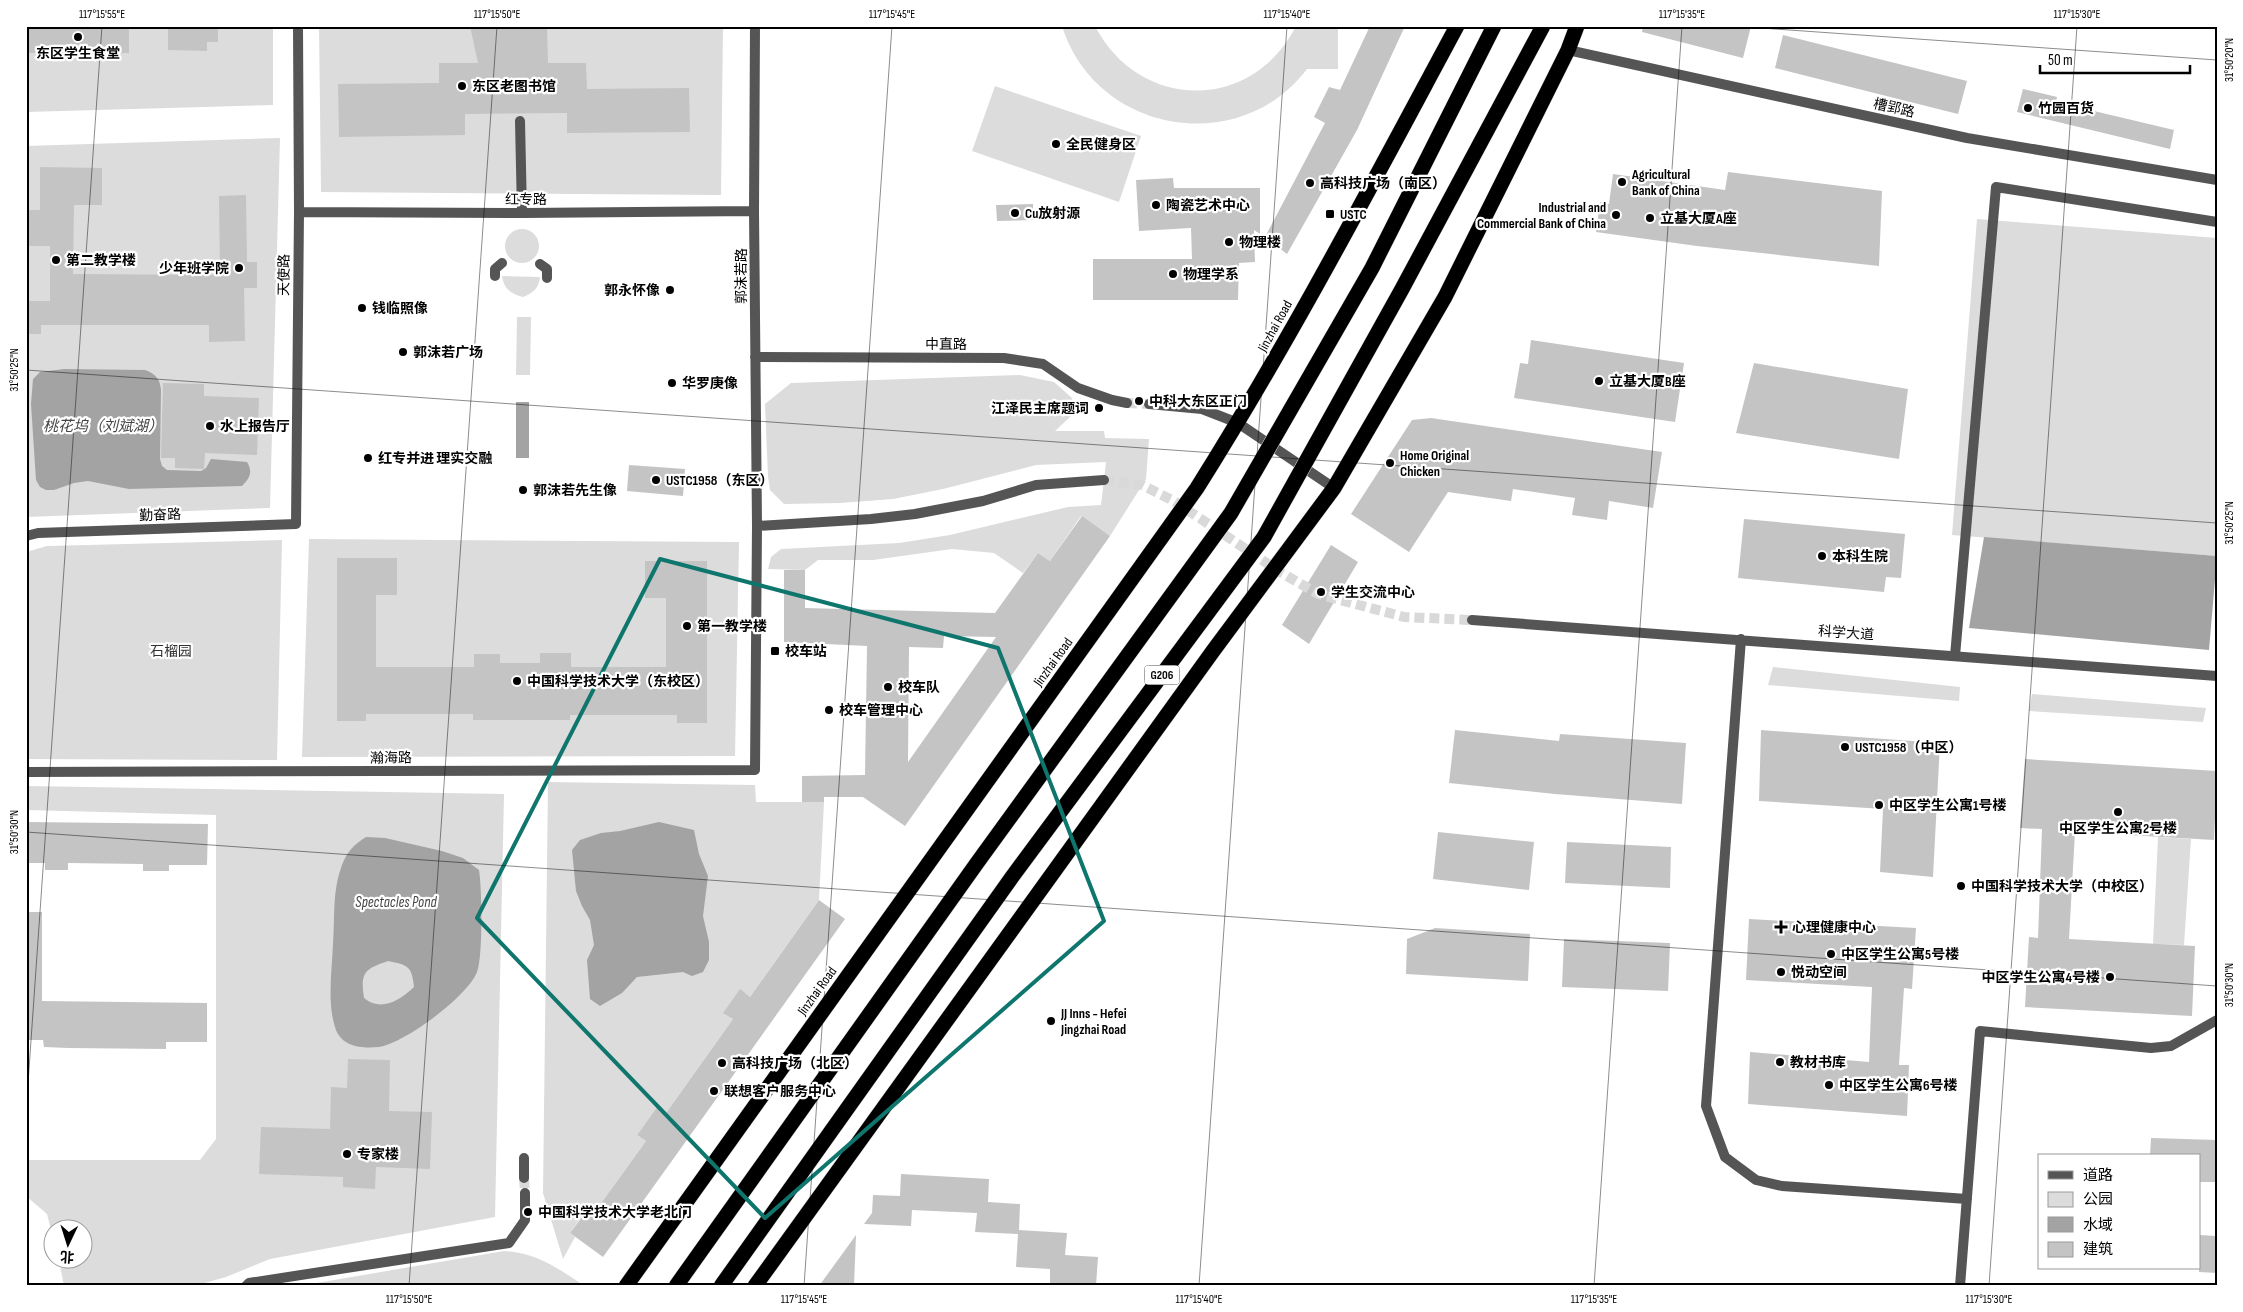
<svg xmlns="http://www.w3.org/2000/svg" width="2243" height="1312" viewBox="0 0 2243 1312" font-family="'Sofia Sans Condensed','Noto Sans SC',sans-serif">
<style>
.green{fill:#dcdcdc}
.water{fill:#a3a3a3;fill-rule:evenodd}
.building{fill:#c4c4c4;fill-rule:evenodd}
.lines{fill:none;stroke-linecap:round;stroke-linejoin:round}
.street-tunnel{stroke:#d9d9d9;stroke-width:10;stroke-dasharray:10 5;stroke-linecap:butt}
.highway-casing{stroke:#dbdbdb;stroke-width:16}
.street{stroke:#555;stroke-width:10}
.highway{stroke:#000;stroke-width:15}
.highway-bridge-casing{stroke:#dbdbdb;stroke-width:16;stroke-linecap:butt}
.highway-bridge{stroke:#000;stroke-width:15}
.marked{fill:none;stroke:#0f766e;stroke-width:4;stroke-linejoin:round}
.ticks{fill:none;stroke:#000;stroke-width:1;stroke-opacity:0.45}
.poi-dot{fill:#000;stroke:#fff;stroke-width:2}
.labels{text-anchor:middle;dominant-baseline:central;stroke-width:4.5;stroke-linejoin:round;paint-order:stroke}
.shield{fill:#fff;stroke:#4c4c4c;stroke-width:1}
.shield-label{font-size:12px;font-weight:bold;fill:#000}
.poi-label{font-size:14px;font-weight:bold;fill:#000;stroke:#fff;text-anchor:start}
.street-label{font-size:14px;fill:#000;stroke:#fff}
.park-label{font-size:14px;fill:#333;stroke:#fff}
.water-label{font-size:15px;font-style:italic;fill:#444;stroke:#fff}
.neatline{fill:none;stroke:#000;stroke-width:2}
.ticks-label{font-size:12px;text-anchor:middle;fill:#000}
</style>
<rect width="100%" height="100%" fill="#fff"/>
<!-- green -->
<path class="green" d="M26,26H273V105L26,112Z
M319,26H723L721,195L321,192Z
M1062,26H1095C1139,111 1252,113 1296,26H1338V69H1307C1240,158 1096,134 1062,26Z
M995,86L1141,136L1119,202L972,151Z
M280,138L270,508L26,517V146Z
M1977,219L2217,238V556L1952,535Z
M505 246a17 17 0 1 1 34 0a17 17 0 1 1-34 0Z
M502,276L540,277C539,288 533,293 523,297C511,294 504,289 502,276Z
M517,317H531L530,375H516Z
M1020,375L1054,382L1072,398L1071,416L1055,431H1104L1105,438L1149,439L1146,479L1110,536L1081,516L1050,561L1038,553L1023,573L994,553L952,549L873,560H818L805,570L768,569L771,557L781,549L899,543L950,535L1068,507L1101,505L1106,462L1036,465L943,489L893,499L840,503L784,504L770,490L768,477L765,404L791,383Z
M309,539L739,542L735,756L302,757Z
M282,540L277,760L26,759V552L47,546Z
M1773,667L1960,687L1959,701L1768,685Z
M2032,694L2206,708L2203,722L2029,711Z
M548,782L755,785L756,802H824L819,900L750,997L740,990L724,1012L733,1019L666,1113L657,1107L637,1135L646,1141L591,1217L584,1213L570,1233L575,1237L563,1259L543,1193Z
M26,786L504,794L495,1217L270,1259L226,1277L194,1286H64L59,1260H82V1230H52V1234L47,1214L26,1196V1160H200L216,1139V815L26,810Z
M2158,837L2191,839L2184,945L2153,944Z
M504,1251C535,1252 558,1268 583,1285L299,1286Z"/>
<!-- water -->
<path class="water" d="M64,369L145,370C156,374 160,379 161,390L160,459L162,466L167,470L201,471L206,468L211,459L247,462C253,472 250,478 242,486L129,489L88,481L74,483L54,490H46L40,487L36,480L31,404L33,379L40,372Z
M516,402H529V458H516Z
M1984,537L2217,556L2209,650L1969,628Z
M659,822L694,830L699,854L708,876L703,916L709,942V960L703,972L692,976L683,972L637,977L622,993L600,1006L590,999L587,960L594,945L590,920L582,906L576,891L572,850L580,840L601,833L620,831Z
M366,837L385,838L442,851L463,858L479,870C482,888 483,957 477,972C468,996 405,1043 379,1047C367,1048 353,1048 343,1040C339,1036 336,1032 335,1027C327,1002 332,970 333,944C335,917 332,891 342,865C347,852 353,845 366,837ZM388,961C408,965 412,966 414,987C399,1001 381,1012 364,998C360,972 365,969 388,961Z"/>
<!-- building -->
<path class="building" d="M26,26H129V53H26Z
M168,26H218V42H207V51L168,50Z
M470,26H547L548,63H586L587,89L689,88L690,132L567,133V113L465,114V135L339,137L338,84L439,83V63H478Z
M1370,26H1405L1357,130L1287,254L1265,237L1325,123L1314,117L1329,87L1340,90Z
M1643,26H1751L1743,58L1642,32Z
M1783,35L1967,81L1958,114L1775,68Z
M2023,89L2057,97L2056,102L2174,130L2170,149L2017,112Z
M40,167L102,168V205H74L73,274L220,275L219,196L246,195L247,262H257V288H244L245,341L209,342V325H41V334H26V301H50V246H26V210H40Z
M1728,172L1882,191L1879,266L1697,246L1596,232L1600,202L1609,204L1613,174L1725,190Z
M1173,178L1174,188H1260V234L1254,230L1255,262L1239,263L1238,300H1093V259H1192L1191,228L1139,231L1136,180Z
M1033,204V220L997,221L996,205Z
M1531,340L1684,363L1675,422L1514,398L1520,363L1528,364Z
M1754,363L1908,389L1899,459L1736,433Z
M163,383L204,384V396L259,398L257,455L205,453L204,469L175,468V458H161Z
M1431,418L1662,452L1653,508L1609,501L1607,520L1572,515L1575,498L1513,489L1511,501L1448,492L1409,552L1351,514L1412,420Z
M629,465L685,469L683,496L627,491Z
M1082,516L1110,536L905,826L863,797H824V802H802V776L865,775L867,646L784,642V570H805V608L995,613L1038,553L1050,561ZM944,636L996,637L908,762L909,647L943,648Z
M1744,519L1905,534L1901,578L1886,577L1884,592L1738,578Z
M1331,545L1358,562L1309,644L1282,625Z
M337,558H397V595H376V667H474V654H500V663H540V653H571V667H666V598H645V561H707V723H677V715H570V720H473V714H366V721H337Z
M1455,730L1559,741L1560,734L1686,743L1682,804L1555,794L1449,783Z
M1761,730L1940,743L1933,877L1880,872L1883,809L1759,801Z
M2025,759L2217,771L2214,840L2075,832L2069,939L2195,946L2192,1016L2025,1007L2029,937L2038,938L2042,829L2020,828Z
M26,822L208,824L207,865H169V871H143V864L68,863V870H45V863H26Z
M1438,832L1534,842L1529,890L1433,879Z
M1567,842L1671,847L1670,888L1565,883Z
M819,900L845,919L603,1257L570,1233L585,1213L591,1217L646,1141L637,1135L657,1107L666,1113L733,1019L723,1013L740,989L750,997Z
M27,912H42V1001L207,1003V1042H166V1049L68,1048L44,1047L43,1040H26Z
M1749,919L1916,928L1912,989L1904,988L1899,1065H1909L1907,1116L1748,1104L1750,1052L1869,1062L1872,987L1746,980Z
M1435,928L1530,934L1528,981L1406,974L1407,939Z
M1564,939L1670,943L1668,991L1562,987Z
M348,1059L390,1060L389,1111L432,1112L430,1169L376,1167L375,1189L343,1187V1177L259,1174L261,1127L330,1129L331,1087L347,1088Z
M2151,1138L2217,1140V1182H2199V1156H2150Z
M901,1174L989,1179L988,1202L1020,1204L1019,1230L1067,1233L1065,1255L1098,1257L1096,1286H1050V1269L1016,1267L1018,1234L975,1232L977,1213L912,1210L911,1226L864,1224L872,1213L873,1195L900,1196Z
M856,1235L854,1286H819Z
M2199,1235L2217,1236V1273L2199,1272Z"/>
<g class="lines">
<!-- street-tunnel -->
<path class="street-tunnel" d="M1127,403L1149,404
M1104,480L1142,485L1174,501L1280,572L1318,594L1404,617L1472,620
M524,1178L525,1193"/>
<defs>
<path id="highway" d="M626,1286L1197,488C1291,339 1373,182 1457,26
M755,1286L1213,651L1334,488L1445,297L1568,50L1577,26"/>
</defs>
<!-- highway casing -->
<use href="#highway" class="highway-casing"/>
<!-- street -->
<path class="street" d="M1568,50L1967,138L2217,180
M520,121L522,213
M299,212L522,213L754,211
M540,264L547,269V278
M495,276V269L502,263
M755,357L1004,358L1043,364L1078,388L1112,400L1127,403
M1149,404L1202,409L1238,423L1334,488
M757,526L871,519L915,514L983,501L1036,485L1104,480
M26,536L38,533L296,524L299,212L298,26
M1472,620L2217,676
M1741,639L1706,1106L1725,1157L1756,1180L1782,1186L1967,1199
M1955,656L1996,187L2217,222
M26,772L755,770L757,526L754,211L755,26
M524,1158V1178
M246,1286L249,1283L509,1243L525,1220V1193
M1960,1286L1980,1031L2151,1048L2171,1046L2217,1020"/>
<!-- highway -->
<use href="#highway" class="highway"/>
<defs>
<path id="highway-bridge" d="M676,1286L977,863L1231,513L1372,268L1494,26
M721,1286L1012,877L1264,537L1402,289L1543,26"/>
</defs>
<!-- highway-bridge casing -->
<use href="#highway-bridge" class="highway-bridge-casing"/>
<!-- highway-bridge -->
<use href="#highway-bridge" class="highway-bridge"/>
</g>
<!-- marked area -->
<path class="marked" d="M660,559L998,648L1104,921L765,1218L477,918Z"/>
<!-- ticks -->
<path class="ticks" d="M1732,26L2217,60M26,370L2217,523M26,832L2217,986M26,1112L102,26M409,1286L497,26M804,1286L892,26M1199,1286L1287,26M1594,1286L1682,26M1989,1286L2077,26"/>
<!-- markers -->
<g class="poi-dot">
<circle cx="78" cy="37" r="5"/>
<circle cx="462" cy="86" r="5"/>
<circle cx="2028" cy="108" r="5"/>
<circle cx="1056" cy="144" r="5"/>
<circle cx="1622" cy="182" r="5"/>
<circle cx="1310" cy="183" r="5"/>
<circle cx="1156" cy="205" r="5"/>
<circle cx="1015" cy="213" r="5"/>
<rect x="1325" y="209" width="10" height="10" rx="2.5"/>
<circle cx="1616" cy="215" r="5"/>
<circle cx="1650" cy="218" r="5"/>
<circle cx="1229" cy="242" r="5"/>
<circle cx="56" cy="260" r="5"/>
<circle cx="239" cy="268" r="5"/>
<circle cx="1173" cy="274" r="5"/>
<circle cx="670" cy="290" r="5"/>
<circle cx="362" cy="308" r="5"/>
<circle cx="403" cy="352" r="5"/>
<circle cx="1599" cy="381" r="5"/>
<circle cx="672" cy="383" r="5"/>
<circle cx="1139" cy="401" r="5"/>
<circle cx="1099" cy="408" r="5"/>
<circle cx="210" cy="426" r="5"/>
<circle cx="368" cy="458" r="5"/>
<circle cx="1390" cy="463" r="5"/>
<circle cx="656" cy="480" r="5"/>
<circle cx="523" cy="490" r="5"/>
<circle cx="1822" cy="556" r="5"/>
<circle cx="1321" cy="592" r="5"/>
<circle cx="687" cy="626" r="5"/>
<rect x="770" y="646" width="10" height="10" rx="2.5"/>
<circle cx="517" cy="681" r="5"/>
<circle cx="888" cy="687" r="5"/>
<circle cx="829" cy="710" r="5"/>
<circle cx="1845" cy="747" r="5"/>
<circle cx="1879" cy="805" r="5"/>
<circle cx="2118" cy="812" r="5"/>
<circle cx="1961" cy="886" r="5"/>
<path d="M1778.5 919.5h5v5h5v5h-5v5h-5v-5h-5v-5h5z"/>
<circle cx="1831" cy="954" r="5"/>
<circle cx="1781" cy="972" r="5"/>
<circle cx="2110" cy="977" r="5"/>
<circle cx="1051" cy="1021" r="5"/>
<circle cx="1780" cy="1062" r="5"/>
<circle cx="722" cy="1063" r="5"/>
<circle cx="1829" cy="1085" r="5"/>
<circle cx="714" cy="1091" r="5"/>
<circle cx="347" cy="1154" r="5"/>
<circle cx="528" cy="1212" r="5"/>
</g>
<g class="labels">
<!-- shield labels -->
<rect class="shield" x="1144.5" y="665.5" width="35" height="19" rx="4"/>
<g class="shield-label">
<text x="1162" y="675">G206</text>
</g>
<!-- poi labels -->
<g class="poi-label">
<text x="78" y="53" text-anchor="middle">东区学生食堂</text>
<text x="472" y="86">东区老图书馆</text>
<text x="2038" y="108">竹园百货</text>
<text x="1066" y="144">全民健身区</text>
<text x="1632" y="174">Agricultural<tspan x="1632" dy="16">Bank of China</tspan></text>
<text x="1320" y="183">高科技广场（南区）</text>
<text x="1166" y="205">陶瓷艺术中心</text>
<text x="1606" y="207" text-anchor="end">Industrial and<tspan x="1606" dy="16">Commercial Bank of China</tspan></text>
<text x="1025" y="213">Cu放射源</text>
<text x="1340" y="214">USTC</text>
<text x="1660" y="218">立基大厦A座</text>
<text x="1239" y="242">物理楼</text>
<text x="66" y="260">第二教学楼</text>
<text x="229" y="268" text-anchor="end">少年班学院</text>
<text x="1183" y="274">物理学系</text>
<text x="660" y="290" text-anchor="end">郭永怀像</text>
<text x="372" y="308">钱临照像</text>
<text x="413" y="352">郭沫若广场</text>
<text x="1609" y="381">立基大厦B座</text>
<text x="682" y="383">华罗庚像</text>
<text x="1149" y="401">中科大东区正门</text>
<text x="1089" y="408" text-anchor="end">江泽民主席题词</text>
<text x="220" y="426">水上报告厅</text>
<text x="1400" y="455">Home Original<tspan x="1400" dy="16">Chicken</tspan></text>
<text x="378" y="458">红专并进 理实交融</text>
<text x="666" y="480">USTC1958（东区）</text>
<text x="533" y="490">郭沫若先生像</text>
<text x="1832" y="556">本科生院</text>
<text x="1331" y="592">学生交流中心</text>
<text x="697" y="626">第一教学楼</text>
<text x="785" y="651">校车站</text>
<text x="527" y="681">中国科学技术大学（东校区）</text>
<text x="898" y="687">校车队</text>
<text x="839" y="710">校车管理中心</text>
<text x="1855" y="747">USTC1958（中区）</text>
<text x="1889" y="805">中区学生公寓1号楼</text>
<text x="2118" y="828" text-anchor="middle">中区学生公寓2号楼</text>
<text x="1971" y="886">中国科学技术大学（中校区）</text>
<text x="1792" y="927">心理健康中心</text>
<text x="1841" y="954">中区学生公寓5号楼</text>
<text x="1791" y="972">悦动空间</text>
<text x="2100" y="977" text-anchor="end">中区学生公寓4号楼</text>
<text x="1061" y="1013">JJ Inns - Hefei<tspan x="1061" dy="16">Jingzhai Road</tspan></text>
<text x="1790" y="1062">教材书库</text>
<text x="732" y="1063">高科技广场（北区）</text>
<text x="1839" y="1085">中区学生公寓6号楼</text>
<text x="724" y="1091">联想客户服务中心</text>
<text x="357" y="1154">专家楼</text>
<text x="538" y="1212">中国科学技术大学老北门</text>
</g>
<!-- street labels -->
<g class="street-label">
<text transform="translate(1894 108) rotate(13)">槽郢路</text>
<text x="526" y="199">红专路</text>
<text transform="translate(284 275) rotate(-89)">天使路</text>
<text transform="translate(741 276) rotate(-90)">郭沫若路</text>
<text transform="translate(1275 326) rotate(-61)">Jinzhai Road</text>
<text x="946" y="344">中直路</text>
<text transform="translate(160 515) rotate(-2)">勤奋路</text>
<text transform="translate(1846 633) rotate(4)">科学大道</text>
<text transform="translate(1053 662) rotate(-54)">Jinzhai Road</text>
<text transform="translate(391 758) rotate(-1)">瀚海路</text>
<text transform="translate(817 991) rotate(-54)">Jinzhai Road</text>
</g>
<!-- park labels -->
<g class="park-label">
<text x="171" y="651">石榴园</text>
</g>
<!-- water labels -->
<g class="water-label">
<text x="103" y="426">桃花坞（刘斌湖）</text>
<text x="396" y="902">Spectacles Pond</text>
</g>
</g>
<!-- border -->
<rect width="2243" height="1312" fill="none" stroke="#ffffff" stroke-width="55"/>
<!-- legend -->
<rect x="2038" y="1154" width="162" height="115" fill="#ffffff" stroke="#999999"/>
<rect x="2048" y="1171" width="25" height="8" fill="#555555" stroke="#999999"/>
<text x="2083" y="1180" font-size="15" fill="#000000">道路</text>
<rect x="2048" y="1192" width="25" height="15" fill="#dcdcdc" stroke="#999999"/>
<text x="2083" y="1204" font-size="15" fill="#000000">公园</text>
<rect x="2048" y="1217" width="25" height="15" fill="#a3a3a3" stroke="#999999"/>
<text x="2083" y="1230" font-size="15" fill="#000000">水域</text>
<rect x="2048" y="1242" width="25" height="15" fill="#c4c4c4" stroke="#999999"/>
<text x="2083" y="1254" font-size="15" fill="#000000">建筑</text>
<!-- north arrow -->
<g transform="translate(68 1244) rotate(184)"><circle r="24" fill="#ffffff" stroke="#999999"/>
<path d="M0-4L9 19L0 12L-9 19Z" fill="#000000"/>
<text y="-8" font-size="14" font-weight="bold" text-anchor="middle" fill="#000000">北</text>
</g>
<!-- scale -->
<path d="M2040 65v8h150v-8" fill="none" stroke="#000000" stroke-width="2.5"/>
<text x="2048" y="65" font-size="15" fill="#000000" stroke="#ffffff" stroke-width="4" paint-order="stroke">50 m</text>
<rect x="28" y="28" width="2188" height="1256" class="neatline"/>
<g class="ticks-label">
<text x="102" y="18">117°15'55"E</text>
<text x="497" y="18">117°15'50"E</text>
<text x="892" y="18">117°15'45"E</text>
<text x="1287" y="18">117°15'40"E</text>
<text x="1682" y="18">117°15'35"E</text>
<text x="2077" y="18">117°15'30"E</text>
<text transform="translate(2229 60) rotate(-90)" y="4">31°50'20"N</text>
<text transform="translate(14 370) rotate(-90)" y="4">31°50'25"N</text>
<text transform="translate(2229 523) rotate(-90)" y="4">31°50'25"N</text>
<text transform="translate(14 832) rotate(-90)" y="4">31°50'30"N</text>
<text transform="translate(2229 985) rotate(-90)" y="4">31°50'30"N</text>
<text x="409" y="1303">117°15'50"E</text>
<text x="804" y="1303">117°15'45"E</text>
<text x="1199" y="1303">117°15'40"E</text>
<text x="1594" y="1303">117°15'35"E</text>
<text x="1989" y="1303">117°15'30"E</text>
</g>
</svg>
